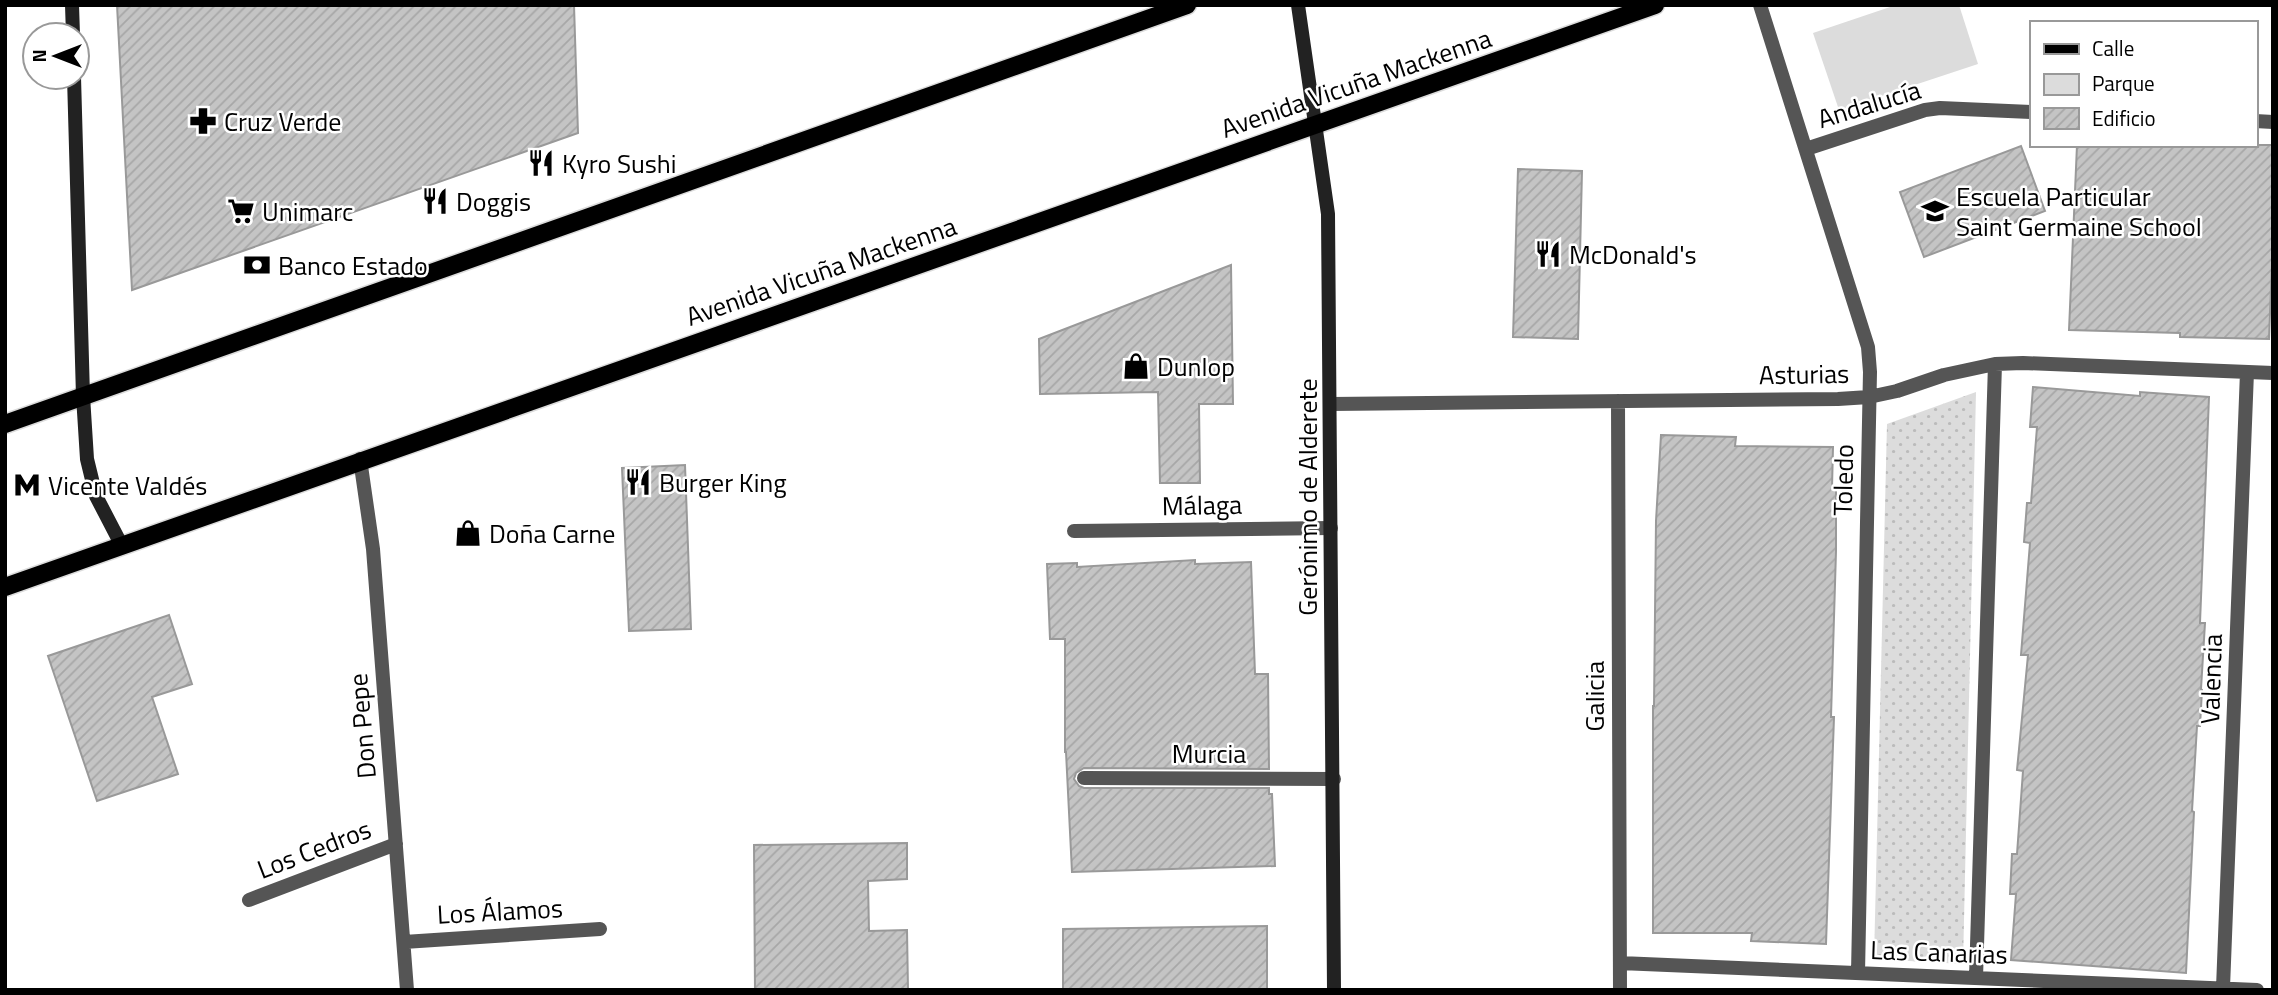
<svg xmlns="http://www.w3.org/2000/svg" width="2278" height="995" viewBox="0 0 2278 995" font-family="'Titillium Web',sans-serif">
<style>
.green{fill:url(#green-dots)}
.pitch{fill:#dcdcdc}
.building{fill:url(#building-hatch);stroke:#999;stroke-width:2}
.lines{fill:none;stroke-linecap:round;stroke-linejoin:round}
.primary-casing{stroke:#dbdbdb;stroke-width:21}
.street{stroke:#555;stroke-width:14}
.secondary{stroke:#222;stroke-width:14}
.primary{stroke:#000;stroke-width:18}
.labels{text-anchor:middle;dominant-baseline:central;stroke-width:5;stroke-linejoin:round;paint-order:stroke}
.street-label{font-size:26px;fill:#000;stroke:#fff}
.poi-label{font-size:26px;fill:#000;stroke:#fff;text-anchor:start}
</style>
<defs>
<pattern id="green-dots" width="8" height="8" patternUnits="userSpaceOnUse" patternTransform="scale(1.75)"><rect width="8" height="8" fill="#dcdcdc"/><path d="M2 2h.1M6 6h.1" fill="none" stroke="#bbb" stroke-width="1.8" stroke-linecap="round"/></pattern>
<pattern id="building-hatch" width="6" height="6" patternUnits="userSpaceOnUse" patternTransform="scale(1.75)"><rect width="6" height="6" fill="#c4c4c4"/><path d="M-1 1l2-2M0 6l6-6M5 7l2-2" fill="none" stroke="#a7a7a7"/></pattern>
</defs>
<rect width="100%" height="100%" fill="#fff"/>
<!-- green -->
<path class="green" d="M1976,392L1963,964L1874,959L1887,424Z"/>
<!-- pitch -->
<path class="pitch" d="M1896,5H1959L1978,64L1839,110L1813,33Z"/>
<!-- building -->
<path class="building" d="M117,5H574L578,133L132,290Z
M2077,145H2273V238L2269,339L2180,337V333L2069,330Z
M2021,146L2045,211L1924,257L1900,192Z
M1518,169L1582,171L1578,339L1513,337Z
M1231,265L1233,404H1199L1200,483H1160L1158,392L1040,394L1039,339Z
M2033,387L2140,396V392L2209,397L2200,623H2205L2201,689L2202,690L2200,726H2197L2192,811L2194,812L2186,973L2011,960L2016,894H2010L2012,854H2017L2023,771L2017,770L2028,655H2021L2030,543L2024,542L2027,503H2031L2037,427H2030Z
M1661,435L1736,437L1735,446L1833,447L1832,488H1836V551L1831,717H1834L1826,944L1751,941L1752,933H1653V706H1654L1656,521Z
M685,465L691,629L629,631L622,468Z
M1195,560V564L1251,562L1255,674H1268L1269,769L1084,768L1076,773L1074,779L1079,786L1084,788H1269V794H1272L1275,866L1072,872L1066,752H1065V639H1050L1047,564L1077,563V567Z
M169,615L192,684L152,697L178,774L97,801L48,656Z
M907,843V879L868,881L869,931L907,930L908,990H755L754,845Z
M1267,926V990H1063V929Z"/>
<g class="lines">
<defs>
<path id="primary" d="M5,424L1187,5
M5,587C554,391 1106,201 1655,5"/>
</defs>
<!-- primary casing -->
<use href="#primary" class="primary-casing"/>
<!-- street -->
<path class="street" d="M1760,5L1868,347L1870,372L1858,973
M2255,121L2273,122
M1806,149L1925,110L1940,108L2031,112
M1618,401L1620,990
M1331,404L1838,399L1869,397L1897,391L1944,375L1995,364L2023,363L2273,373
M360,459L373,549L407,990
M1074,531L1331,528
M1084,778L1334,779
M249,900L396,844
M404,942L600,929
M1620,963L2257,990
M1976,978L1995,364
M2223,988L2247,372"/>
<!-- secondary -->
<path class="secondary" d="M72,5L73,35
M1298,5L1328,214L1334,990
M74,77L83,396L87,459L96,496L122,546"/>
<!-- primary -->
<use href="#primary" class="primary"/>
</g>
<!-- icons -->
<defs>
<symbol id="pharmacy-bare" viewBox="-9 -9 18 18"><path d="M-2-6h4v4h4v4h-4v4h-4v-4h-4v-4h4Z" fill="#000" stroke="#fff" stroke-width="2.5" paint-order="stroke"/></symbol>
<symbol id="restaurant-bare" viewBox="-9 -9 18 18"><path d="M-5-6h1v4h1v-4h1v4h1v-4h1v5L-1.5 .5V6h-2V.5L-5-1ZM5-6V6H3V1.5H1.5Q1.5-4 5-6Z" fill="#000" stroke="#fff" stroke-width="2.5" paint-order="stroke"/></symbol>
<symbol id="supermarket-bare" viewBox="-9 -9 18 18"><path d="M-6-5.5h2.5l.6 2H6L4.5 2H-2.5L-4.4-4H-6ZM-1.5 3.2a1.3 1.3 0 1 0 .1 0ZM3 3.2a1.3 1.3 0 1 0 .1 0Z" fill="#000" stroke="#fff" stroke-width="2.5" paint-order="stroke"/></symbol>
<symbol id="school-bare" viewBox="-9 -9 18 18"><path d="M0-5L7-2L0 1L-7-2ZM-4 1L0 2.5L4 1V4Q0 6-4 4Z" fill="#000" stroke="#fff" stroke-width="2.5" paint-order="stroke"/></symbol>
<symbol id="bank-bare" viewBox="-9 -9 18 18"><path d="M-6-4H6V4H-6ZM0-2.3a2.3 2.3 0 1 0 0 4.6a2.3 2.3 0 1 0 0-4.6Z" fill="#000" stroke="#fff" stroke-width="2.5" paint-order="stroke"/></symbol>
<symbol id="shop-bare" viewBox="-9 -9 18 18"><path d="M-5-2.5h2.3a2.7 3.5 0 0 1 5.4 0H5L5.5 6h-11ZM-1.5-2.5h3a1.5 2.3 0 0 0-3 0Z" fill="#000" stroke="#fff" stroke-width="2.5" paint-order="stroke"/></symbol>
<symbol id="metro-bare" viewBox="-9 -9 18 18"><path d="M-5.5 5V-5H-3L0 0L3-5H5.5V5H3V-.5L0 4L-3-.5V5Z" fill="#000" stroke="#fff" stroke-width="2.5" paint-order="stroke"/></symbol>
</defs>
<g fill-rule="evenodd">
<use href="#pharmacy-bare" x="184" y="102" width="38" height="38"/>
<use href="#restaurant-bare" x="522" y="144" width="38" height="38"/>
<use href="#restaurant-bare" x="416" y="182" width="38" height="38"/>
<use href="#supermarket-bare" x="222" y="192" width="38" height="38"/>
<use href="#school-bare" x="1916" y="192" width="38" height="38"/>
<use href="#restaurant-bare" x="1529" y="235" width="38" height="38"/>
<use href="#bank-bare" x="238" y="246" width="38" height="38"/>
<use href="#shop-bare" x="1117" y="347" width="38" height="38"/>
<use href="#restaurant-bare" x="619" y="463" width="38" height="38"/>
<use href="#metro-bare" x="8" y="466" width="38" height="38"/>
<use href="#shop-bare" x="449" y="514" width="38" height="38"/>
</g>
<g class="labels">
<!-- street labels -->
<g class="street-label">
<text transform="translate(1356 83) rotate(-19)">Avenida Vicuña Mackenna</text>
<text transform="translate(1869 104) rotate(-17)">Andalucía</text>
<text transform="translate(821 271) rotate(-19)">Avenida Vicuña Mackenna</text>
<text transform="translate(1804 374) rotate(-1)">Asturias</text>
<text transform="translate(1843 480) rotate(-89)">Toledo</text>
<text transform="translate(1307 497) rotate(-90)">Gerónimo de Alderete</text>
<text transform="translate(1202 505) rotate(-1)">Málaga</text>
<text transform="translate(2211 679) rotate(-88)">Valencia</text>
<text transform="translate(1594 696) rotate(-90)">Galicia</text>
<text transform="translate(362 726) rotate(-95)">Don Pepe</text>
<text x="1209" y="753">Murcia</text>
<text transform="translate(314 849) rotate(-21)">Los Cedros</text>
<text transform="translate(500 911) rotate(-3)">Los Álamos</text>
<text transform="translate(1939 952) rotate(2)">Las Canarias</text>
</g>
<!-- poi labels -->
<g class="poi-label">
<text x="224" y="121">Cruz Verde</text>
<text x="562" y="163">Kyro Sushi</text>
<text x="1956" y="196">Escuela Particular<tspan x="1956" dy="30">Saint Germaine School</tspan></text>
<text x="456" y="201">Doggis</text>
<text x="262" y="211">Unimarc</text>
<text x="1569" y="254">McDonald's</text>
<text x="278" y="265">Banco Estado</text>
<text x="1157" y="366">Dunlop</text>
<text x="659" y="482">Burger King</text>
<text x="48" y="485">Vicente Valdés</text>
<text x="489" y="533">Doña Carne</text>
</g>
</g>
<!-- border -->
<rect width="2278" height="995" fill="none" stroke="#000000" stroke-width="14"/>
<!-- legend -->
<rect x="2030" y="21" width="228" height="126" fill="#ffffff" stroke="#999999" stroke-width="2"/>
<rect x="2044" y="44" width="35" height="10" fill="#000000" stroke="#999999" stroke-width="2"/>
<text x="2092" y="56" font-size="21" fill="#000000">Calle</text>
<rect x="2044" y="74" width="35" height="21" fill="#dcdcdc" stroke="#999999" stroke-width="2"/>
<text x="2092" y="91" font-size="21" fill="#000000">Parque</text>
<rect x="2044" y="108" width="35" height="21" fill="url(#building-hatch)" stroke="#999999" stroke-width="2"/>
<text x="2092" y="126" font-size="21" fill="#000000">Edificio</text>
<!-- north arrow -->
<g transform="translate(56 56) rotate(270)"><circle r="33" fill="#ffffff" stroke="#999999" stroke-width="2"/>
<path d="M0-5L12 26L0 18L-12 26Z" fill="#000000"/>
<text y="-10" font-size="19" font-weight="bold" text-anchor="middle" fill="#000000">N</text>
</g>
</svg>
